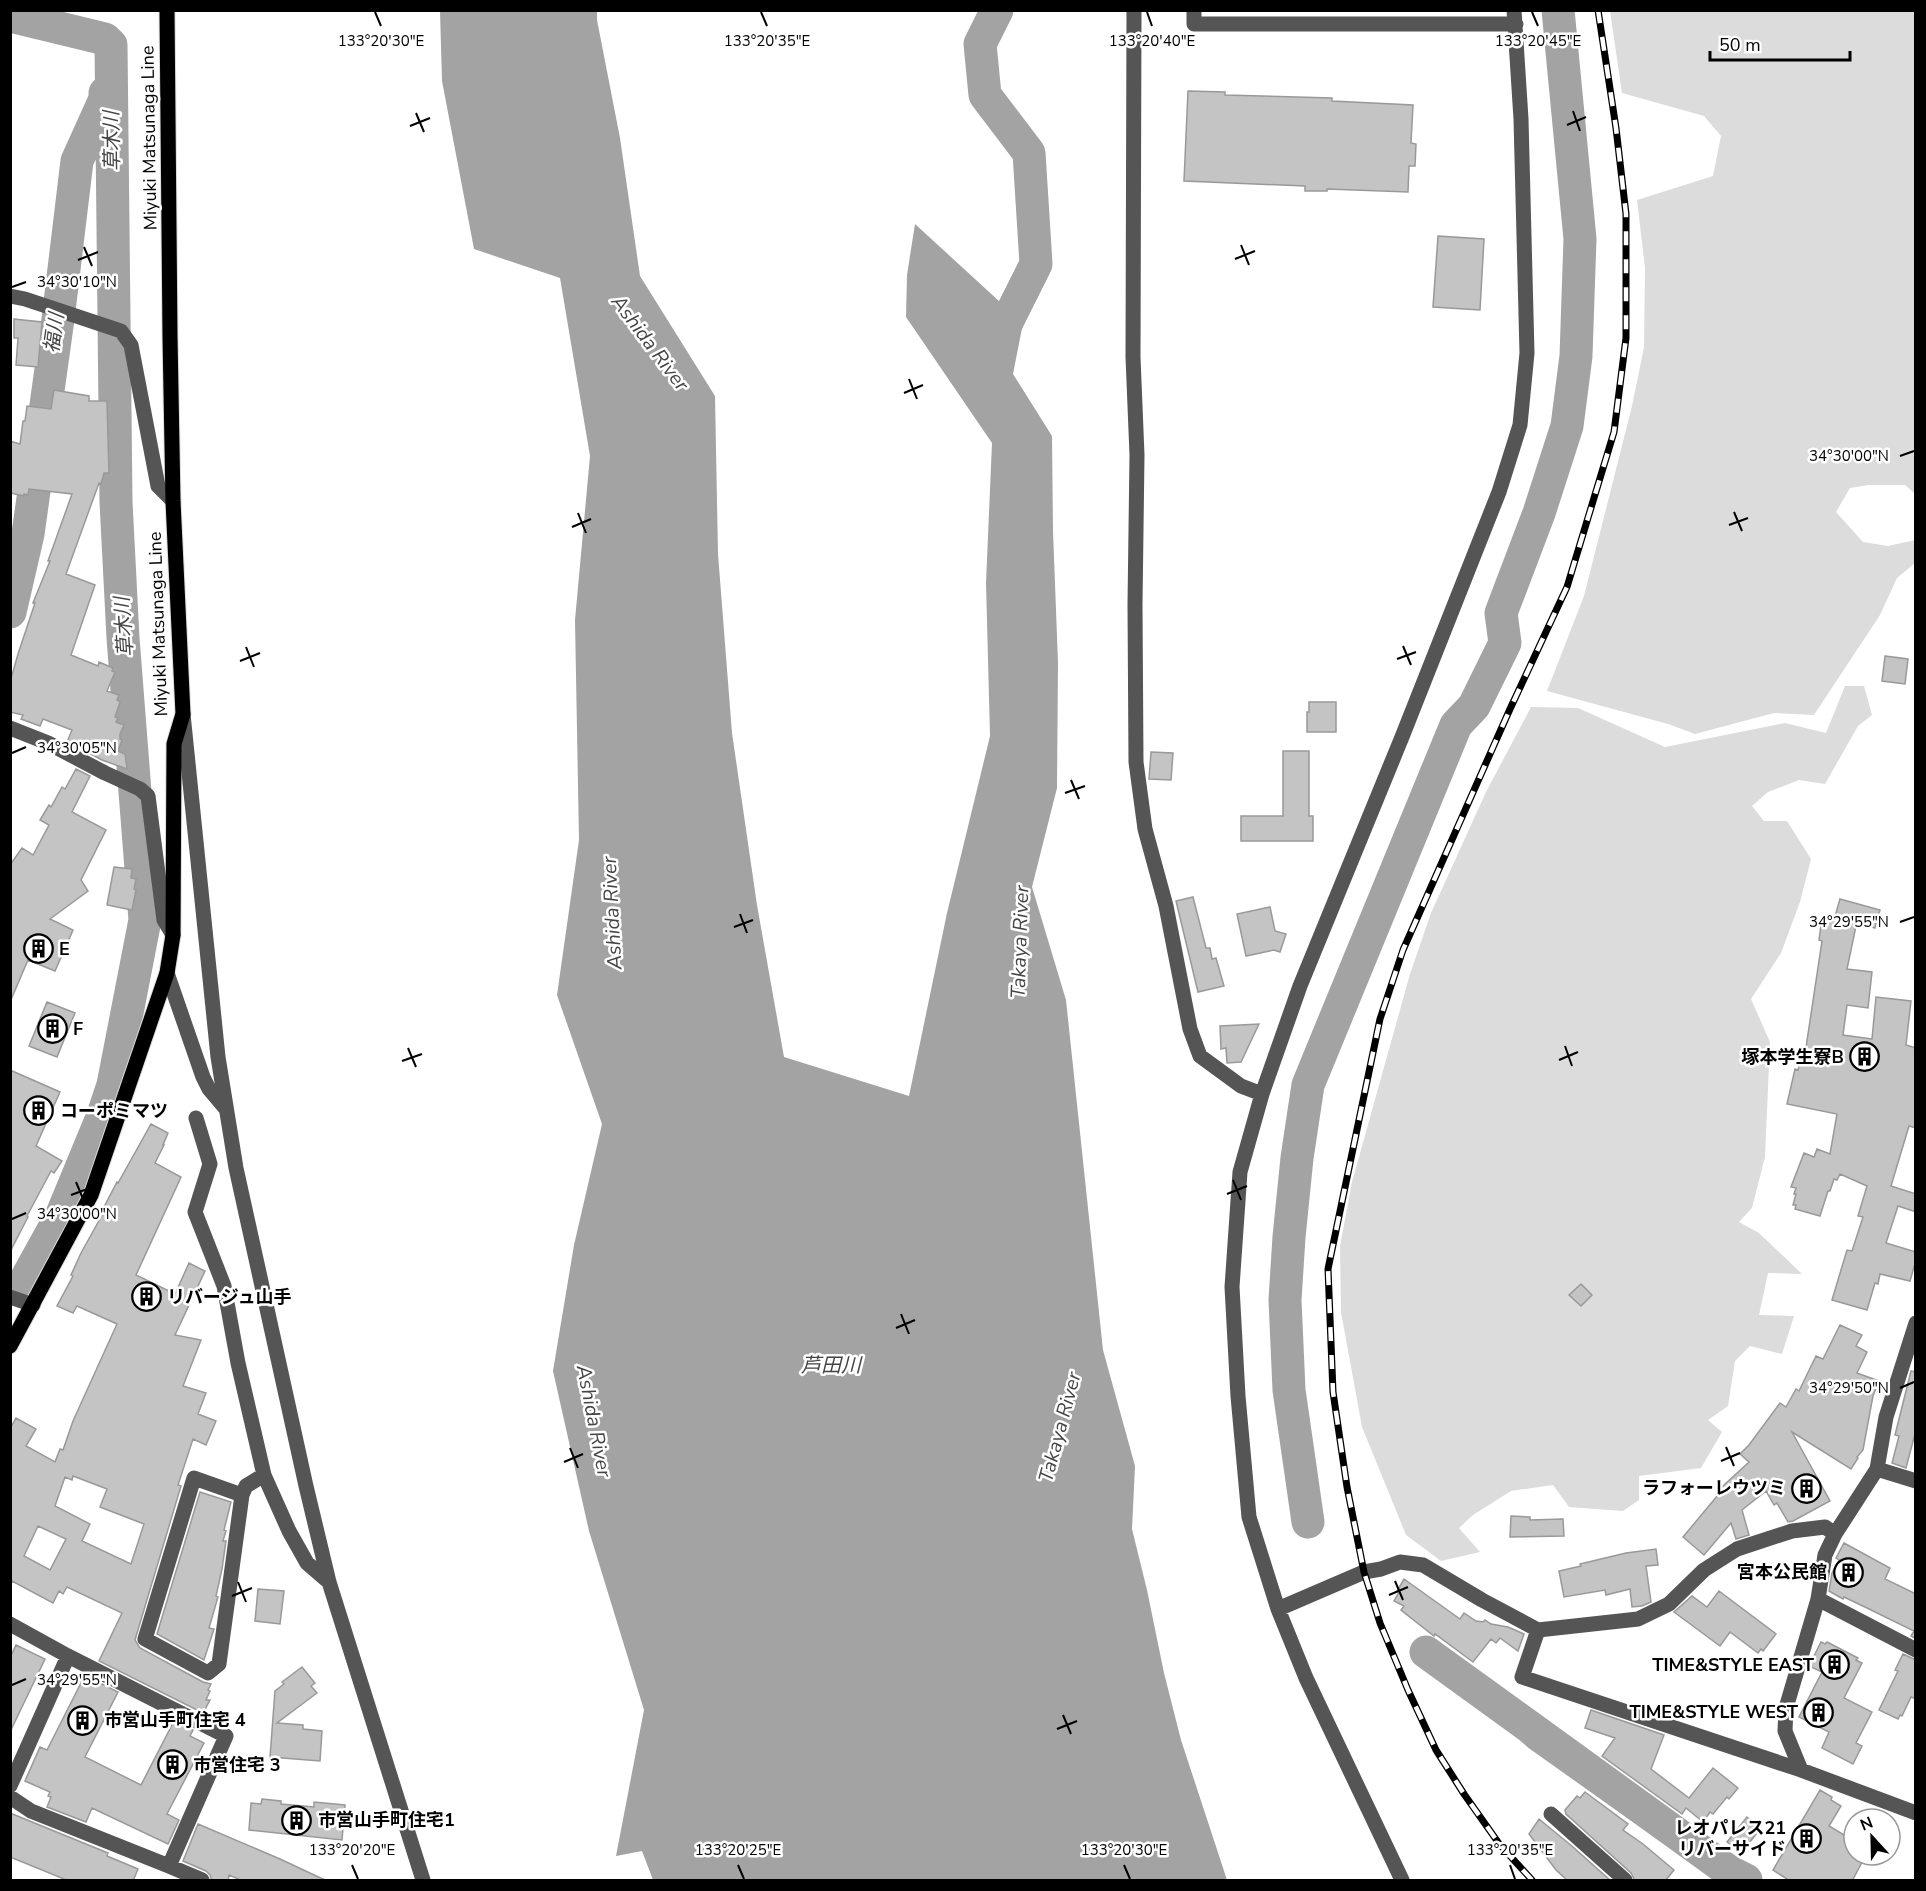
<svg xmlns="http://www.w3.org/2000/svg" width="1926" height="1891" viewBox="0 0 1926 1891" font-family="'Nunito Sans','Noto Sans JP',sans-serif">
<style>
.green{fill:#dcdcdc}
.water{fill:#a3a3a3}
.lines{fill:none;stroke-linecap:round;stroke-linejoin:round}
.stream{stroke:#a3a3a3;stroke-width:5}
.river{stroke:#a3a3a3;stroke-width:33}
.building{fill:#c4c4c4;stroke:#999;stroke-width:1.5;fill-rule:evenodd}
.major-casing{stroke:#dbdbdb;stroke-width:17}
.minor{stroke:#555;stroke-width:15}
.major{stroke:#000;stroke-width:15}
.rail-casing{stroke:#000;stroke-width:7}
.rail{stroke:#fff;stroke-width:4.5;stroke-dasharray:14;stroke-linecap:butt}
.ticks{fill:none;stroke:#000;stroke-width:2}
.labels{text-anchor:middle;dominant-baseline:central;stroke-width:5;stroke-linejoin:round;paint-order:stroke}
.street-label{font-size:18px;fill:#000;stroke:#fff}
.poi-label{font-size:18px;font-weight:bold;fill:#000;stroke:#fff;text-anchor:start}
.water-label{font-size:20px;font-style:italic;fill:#444;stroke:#fff}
.ticks-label{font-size:15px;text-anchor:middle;fill:#000;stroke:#fff;stroke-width:5;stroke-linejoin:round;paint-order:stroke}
</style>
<rect width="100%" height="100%" fill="#fff"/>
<!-- green -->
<path class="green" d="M1610,11H1915V494L1905,485H1869L1850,488L1836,512L1863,542L1888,546L1915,540V563L1897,578L1880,615L1814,715L1774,713L1695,734L1668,724L1547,691L1584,596L1632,406L1644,347L1645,268L1637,200L1713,176L1721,136L1704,116L1622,93Z
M1845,686H1864L1872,715L1858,726L1825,784L1799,780L1768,792L1752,806L1764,821H1787L1811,859L1800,902L1781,953L1751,999L1770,1042L1765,1157L1752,1208L1739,1222L1759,1233L1802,1274L1768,1273L1759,1315L1794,1316L1782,1354L1750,1346L1735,1361L1728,1406L1708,1420L1722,1432L1701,1468L1639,1476V1500L1623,1511L1569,1507L1553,1485L1511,1491L1473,1515L1459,1528L1480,1552L1441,1561L1406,1535L1362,1427L1341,1312L1340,1246L1352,1182L1410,974L1431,913L1486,792L1531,707L1578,708L1665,747L1785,723L1826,733Z"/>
<!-- water -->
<path class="water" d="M440,11H597V20L620,138L640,276L715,396L718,554L732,733L757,905L784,1057L909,1096L947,913L990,736L986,583L992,443L906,317L907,275L915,224L1023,323L1013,374L1052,436L1053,531L1058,663L1057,788L1032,887L1066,1000L1103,1350L1135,1466L1132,1529L1147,1590L1164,1673L1181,1740L1227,1880H653L642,1851L616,1856L644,1710L589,1531L553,1371L574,1245L602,1124L557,995L579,840L575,620L590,456L560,278L474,249L442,81Z"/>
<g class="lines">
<!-- stream -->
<path class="stream" d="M1426,1652L1530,1746L1719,1880"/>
<!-- river -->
<path class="river" d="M997,10L980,44L985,95L1029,153L1036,264L996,344L997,352
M10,16L105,39L111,45L116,502L123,638L145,920L113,1085L103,1115L62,1214L20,1290
M10,612L28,534L58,319L77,161L105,99V93
M1308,1522L1289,1390L1285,1300L1289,1237L1297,1158L1308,1085L1456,725L1474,706L1505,643L1501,613L1539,513L1567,426L1576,356L1580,239L1558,10
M1426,1652L1730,1872L1746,1880"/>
</g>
<!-- building -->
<path class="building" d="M1188,91L1225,92V95L1332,98V101L1413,105L1411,143L1416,144L1415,166H1409L1408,192L1327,189V191H1305V186L1184,181Z
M1438,236L1484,239L1480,310L1433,307Z
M14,319L42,322L38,367L16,365L18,338H14Z
M54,390L89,396V401H107L109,473H104L101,484L99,483L66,574L95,585L71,655L98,666L99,662L113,668L112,671L115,672L107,691L119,695L117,700L120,702L115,717L118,718L116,722L124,725L120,734V739L122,740L118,751L125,754L127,769L102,760L85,751L86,749L67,742L72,730L43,719L40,726L21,719L23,715L10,712V682L18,654L35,603H33L50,561H48L72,494L29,489L28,495L24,494V496L10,493V441L20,444L23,421H25L27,406L51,409Z
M1885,656L1908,659L1905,684L1882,681Z
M1309,702H1336V732H1307V712H1309Z
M1283,751H1309V816H1313V841H1241V816H1283Z
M1151,752L1173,753L1171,780L1149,779Z
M76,769L90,776L72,812L106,830L81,880L88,891L50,919L73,930L55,971L28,960L10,1002V865L22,848L33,855L49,825L40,820L49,805L51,807L62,787L65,789Z
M114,867L132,869L131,878L136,879L134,889L136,890L132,910L107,905Z
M1193,897L1206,948H1210L1212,959L1216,958L1224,986L1198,992L1176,901Z
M1840,899L1880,910L1875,928L1862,924L1861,928L1856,926L1847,969L1872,972L1868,1008L1847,1005L1843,1035L1872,1039L1876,997L1911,1001L1906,1045L1916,1048V1128L1909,1126L1891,1186L1916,1194V1212L1898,1206L1886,1243L1916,1252V1260L1910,1281L1880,1274L1878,1284L1875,1283L1867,1310L1832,1300L1847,1250L1852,1251L1863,1217L1858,1216L1867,1186L1840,1174L1837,1180L1834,1179L1830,1191H1828L1820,1216L1795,1209L1796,1205H1793L1796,1194H1794L1796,1188L1791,1187L1804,1153L1814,1157L1817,1149L1830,1154L1837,1114L1787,1104L1795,1069L1798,1070L1802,1053L1805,1054L1822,941L1819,940L1821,925L1826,926L1828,919L1834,920Z
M1270,907L1275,931L1286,934L1280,952L1274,950L1246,956L1237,914Z
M47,1002L75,1013L57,1057L29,1046Z
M1259,1024L1241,1062L1227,1063L1226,1048L1221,1049L1220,1026Z
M10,1070L60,1092L36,1146L62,1161L54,1173L51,1171L27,1216L28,1217L10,1252Z
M151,1124L168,1133L163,1145H164L155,1163L181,1177L136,1275L175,1294L189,1263L205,1271L175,1335L201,1340L183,1386L206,1393L198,1414L216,1421L206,1445L193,1439L178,1485L181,1486L135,1640L140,1648L203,1682L211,1684L208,1690L210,1691L206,1700H210L203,1713L99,1661L122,1613L67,1587L63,1594L59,1591L53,1603L12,1581L10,1585V1429L16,1418L36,1429L26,1446L55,1462L60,1449L63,1450L73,1421L117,1324L77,1306L73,1313L57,1306L73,1276L71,1275L81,1253L106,1208L104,1207L117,1182L118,1183ZM73,1476L107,1489L100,1507L144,1524L131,1564L82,1541L90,1524L55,1506L65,1477L72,1480ZM38,1526L66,1539L50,1570L24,1556Z
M1581,1284L1592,1295L1581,1306L1569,1295Z
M1840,1325L1862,1335L1856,1346L1867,1352L1857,1373L1879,1381L1873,1396L1863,1450L1857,1457L1858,1458L1851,1469L1792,1432L1830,1501L1793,1521L1788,1522L1777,1503L1774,1505L1766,1491L1742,1510L1749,1535L1736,1539L1731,1523L1704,1555L1683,1537L1718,1495L1716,1494L1724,1485L1749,1462L1740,1454L1749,1445L1780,1403L1786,1407L1796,1389L1799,1391L1816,1356L1823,1359Z
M1911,1371L1916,1372V1430L1906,1468L1892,1463L1899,1436L1895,1435Z
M200,1492L231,1502L224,1530L226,1531L223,1541H226L222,1569L216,1596L218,1597L209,1628L214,1629L204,1660L157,1634Z
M1511,1516L1530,1517V1520L1563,1519L1564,1536L1510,1537Z
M1844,1543L1890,1568L1885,1579L1916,1594V1639L1911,1636L1914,1631L1869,1609L1844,1597L1843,1599L1829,1591L1832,1573L1839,1560L1836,1558Z
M1656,1549L1658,1565L1646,1566L1651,1602L1642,1606L1632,1607L1630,1589L1606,1595L1605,1590L1564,1597L1559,1571L1581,1566L1580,1564L1626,1553Z
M1404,1579L1460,1619L1464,1613L1476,1621L1483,1622L1485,1620L1491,1624L1508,1627L1524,1634L1518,1651L1500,1638L1496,1643L1491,1639L1473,1662L1435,1634L1434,1636L1401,1610L1404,1606L1394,1601L1399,1592L1397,1591Z
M258,1589L284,1591L280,1624L255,1621Z
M1719,1591L1776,1634L1763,1651L1761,1649L1758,1653L1730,1632L1720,1646L1674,1612L1692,1596L1707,1607Z
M1821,1642L1825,1644L1827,1642L1858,1658L1856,1660L1862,1663L1844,1698L1872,1712L1856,1743L1862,1746L1853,1764L1822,1748L1829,1732L1799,1717L1822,1672L1809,1666Z
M16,1645L45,1659L10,1732V1658Z
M1903,1654L1916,1660V1699L1911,1697L1902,1716L1900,1715L1898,1719L1879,1710L1898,1671L1895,1670Z
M302,1667L315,1683L311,1686L317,1693L277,1723L303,1725V1729L322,1731L320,1761L270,1757L275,1691L284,1684L282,1682Z
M84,1677L90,1680V1678L118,1692L85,1757L141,1785L174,1721L193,1730L190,1736L204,1743L167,1814L179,1820L168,1844L92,1808L86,1822L47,1807L51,1797L48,1796L50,1792L25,1781L40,1747L47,1750Z
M1591,1710L1664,1735L1651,1769L1689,1798L1713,1768L1738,1788L1729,1799L1727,1797L1713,1814L1710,1812L1703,1822L1686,1808L1682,1814L1602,1756L1615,1738L1585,1728Z
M1820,1790L1832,1797L1831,1800L1841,1806L1829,1826L1854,1841V1855H1866L1852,1881H1790L1773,1870Z
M1585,1792L1628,1824L1623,1830L1643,1844L1674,1870L1665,1881H1635L1631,1873L1566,1814L1565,1810L1577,1796L1580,1798Z
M262,1799L281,1801V1804L314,1807V1802L345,1805L342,1840L249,1830L251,1803L261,1804Z
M10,1813L108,1853L107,1856L138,1869L133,1881H69L10,1857Z
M1747,1817L1761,1828L1741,1853L1727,1842Z
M1539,1819L1573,1847L1611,1881H1568L1556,1870L1529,1834Z
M198,1824L280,1859L327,1881H243L229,1875L228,1881H212L210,1875L206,1871L183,1861Z"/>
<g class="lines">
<defs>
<path id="major" d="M10,1346L91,1195L167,973L173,935L174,744L183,714L173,501L170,336L167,10"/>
</defs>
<!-- major casing -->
<use href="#major" class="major-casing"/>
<!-- minor -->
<path class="minor" d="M1134,10L1133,357L1137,455L1135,605L1136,762L1145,829L1166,906L1190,1029L1200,1056L1241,1086L1262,1094
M1194,10V24H1516
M10,296L25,299L121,331L131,345L158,486L173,501
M183,714L218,1057L236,1168L306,1486L329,1582L423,1880
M10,728L48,743L105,773L140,789L148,796L164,920L173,935
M167,973L203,1077L209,1089L226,1109
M196,1118L210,1164L195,1212L224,1286L238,1363L264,1475L289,1531L307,1563L329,1582
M10,1297L33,1305
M1877,1469L1886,1417L1916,1323
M242,1495L194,1478L145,1639L208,1673L219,1664L242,1495L246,1486L264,1475
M1818,1599L1916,1650
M1278,1609L1364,1572L1381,1569L1400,1562L1423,1565L1482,1600L1538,1630L1638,1619L1669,1604L1704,1570L1737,1549L1792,1531L1825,1527L1835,1534
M10,1624L68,1656L226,1736L169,1866
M1538,1630L1522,1677L1801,1770L1916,1813
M1801,1770L1785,1731L1786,1708L1818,1599L1825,1555L1835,1534L1877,1469L1916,1481
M10,1786L68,1656
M10,1797L31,1811L169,1866L202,1880
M1551,1814L1625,1880
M1402,1880L1306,1678L1278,1609L1249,1517L1238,1396L1232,1287L1240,1172L1262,1094L1300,986L1402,737L1499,492L1520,425L1527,353L1521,119L1514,10"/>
<!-- major -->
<use href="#major" class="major"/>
<defs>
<path id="rail" d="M1532,1880L1500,1845L1464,1794L1436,1750L1408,1690L1380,1623L1364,1572L1347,1487L1333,1392L1328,1269L1380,1019L1403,950L1510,709L1567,587L1614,432L1626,338V214L1616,128L1598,10"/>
</defs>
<!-- rail casing -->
<use href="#rail" class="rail-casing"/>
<!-- rail -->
<use href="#rail" class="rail"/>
</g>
<!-- ticks -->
<path class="ticks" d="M375,12L381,26M761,12L767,26M1147,12L1152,26M1532,12L1538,26M1573,111L1580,131M416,113L424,132M1567,125L1586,117M410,126L430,118M1241,245L1249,265M84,247L92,266M1235,259L1255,251M78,260L98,252M12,287L26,282M909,379L917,399M904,393L923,385M1900,456L1914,451M1734,512L1742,531M578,513L586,533M1729,525L1748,518M572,527L591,519M1403,646L1411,665M246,647L254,667M1397,659L1416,652M240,661L260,653M12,753L26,747M1071,780L1079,799M1065,793L1085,786M740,914L747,933M1900,922L1914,917M734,927L753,920M1565,1046L1572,1066M408,1048L416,1067M1559,1060L1578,1052M402,1061L422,1054M1233,1180L1241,1200M76,1182L84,1201M1227,1194L1247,1186M71,1195L90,1188M12,1219L26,1213M901,1314L909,1334M896,1328L915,1320M1900,1388L1914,1382M1726,1447L1734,1466M570,1448L578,1468M1721,1461L1740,1453M564,1462L583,1454M1395,1581L1403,1600M238,1582L246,1602M1389,1595L1408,1587M232,1596L252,1588M12,1685L26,1679M1063,1715L1071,1734M1057,1729L1077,1721M352,1865L358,1879M738,1865L744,1879M1124,1865L1130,1879M1510,1865L1515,1879"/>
<!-- icons -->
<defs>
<symbol id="building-ring" viewBox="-11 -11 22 22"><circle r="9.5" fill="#fff" stroke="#000" stroke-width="1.5"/><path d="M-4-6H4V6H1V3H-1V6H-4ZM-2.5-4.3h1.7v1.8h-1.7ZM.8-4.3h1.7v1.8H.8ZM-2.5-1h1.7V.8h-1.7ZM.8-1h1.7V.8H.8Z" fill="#000"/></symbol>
</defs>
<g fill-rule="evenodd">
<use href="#building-ring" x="22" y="932" width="33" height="33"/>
<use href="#building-ring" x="36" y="1012" width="33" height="33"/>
<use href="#building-ring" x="1848" y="1040" width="33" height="33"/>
<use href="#building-ring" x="22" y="1094" width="33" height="33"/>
<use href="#building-ring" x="130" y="1280" width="33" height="33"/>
<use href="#building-ring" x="1790" y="1472" width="33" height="33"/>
<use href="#building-ring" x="1832" y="1556" width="33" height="33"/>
<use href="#building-ring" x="1818" y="1648" width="33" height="33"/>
<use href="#building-ring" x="1802" y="1696" width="33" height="33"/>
<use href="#building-ring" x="66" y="1704" width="33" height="33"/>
<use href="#building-ring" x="156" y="1748" width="33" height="33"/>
<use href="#building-ring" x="280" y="1804" width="33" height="33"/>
<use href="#building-ring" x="1790" y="1822" width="33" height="33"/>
</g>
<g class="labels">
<!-- street labels -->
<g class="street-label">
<text transform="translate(149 138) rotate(-91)">Miyuki Matsunaga Line</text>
<text transform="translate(158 624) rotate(-92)">Miyuki Matsunaga Line</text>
</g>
<!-- poi labels -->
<g class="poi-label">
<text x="59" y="949">E</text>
<text x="73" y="1029">F</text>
<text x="1844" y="1057" text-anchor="end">塚本学生寮B</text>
<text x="60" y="1111">コーポミマツ</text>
<text x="167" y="1297">リバージュ山手</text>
<text x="1786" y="1488" text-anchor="end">ラフォーレウツミ</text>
<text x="1827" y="1572" text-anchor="end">宮本公民館</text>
<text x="1814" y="1665" text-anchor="end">TIME&amp;STYLE EAST</text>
<text x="1798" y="1712" text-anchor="end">TIME&amp;STYLE WEST</text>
<text x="104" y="1720">市営山手町住宅 4</text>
<text x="193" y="1765">市営住宅 3</text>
<text x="318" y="1820">市営山手町住宅1</text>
<text x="1786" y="1828" text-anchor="end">レオパレス21<tspan x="1786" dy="21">リバーサイド</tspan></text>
</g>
<!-- water labels -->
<g class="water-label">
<text transform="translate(112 141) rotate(-91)">草木川</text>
<text transform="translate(54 333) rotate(-82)">福川</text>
<text transform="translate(650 343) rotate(53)">Ashida River</text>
<text transform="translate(124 627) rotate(-94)">草木川</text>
<text transform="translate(612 913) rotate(-93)">Ashida River</text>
<text transform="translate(1020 942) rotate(-88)">Takaya River</text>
<text x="831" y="1365">芦田川</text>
<text transform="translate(594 1421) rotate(79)">Ashida River</text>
<text transform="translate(1060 1427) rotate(-75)">Takaya River</text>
</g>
</g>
<g class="ticks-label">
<text x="381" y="46">133°20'30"E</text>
<text x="767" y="46">133°20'35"E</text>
<text x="1152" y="46">133°20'40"E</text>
<text x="1538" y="46">133°20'45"E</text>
<text x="77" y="287">34°30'10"N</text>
<text x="1849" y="461">34°30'00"N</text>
<text x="77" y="753">34°30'05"N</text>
<text x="1849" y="927">34°29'55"N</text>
<text x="77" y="1219">34°30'00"N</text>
<text x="1849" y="1393">34°29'50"N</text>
<text x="77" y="1685">34°29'55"N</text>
<text x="352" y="1855">133°20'20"E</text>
<text x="738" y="1855">133°20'25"E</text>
<text x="1124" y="1855">133°20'30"E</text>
<text x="1510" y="1855">133°20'35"E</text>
</g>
<!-- border -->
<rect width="1926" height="1891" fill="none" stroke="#000000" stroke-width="24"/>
<!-- north arrow -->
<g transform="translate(1872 1837) rotate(338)"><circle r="28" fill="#ffffff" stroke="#999999" stroke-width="1.5"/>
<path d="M0-4.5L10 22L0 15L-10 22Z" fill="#000000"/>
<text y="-9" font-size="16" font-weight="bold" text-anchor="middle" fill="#000000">N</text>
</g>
<!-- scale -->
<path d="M1710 51v9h140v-9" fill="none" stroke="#000000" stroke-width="3"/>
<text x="1719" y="51" font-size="18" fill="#000000" stroke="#ffffff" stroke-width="4.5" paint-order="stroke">50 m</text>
</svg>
